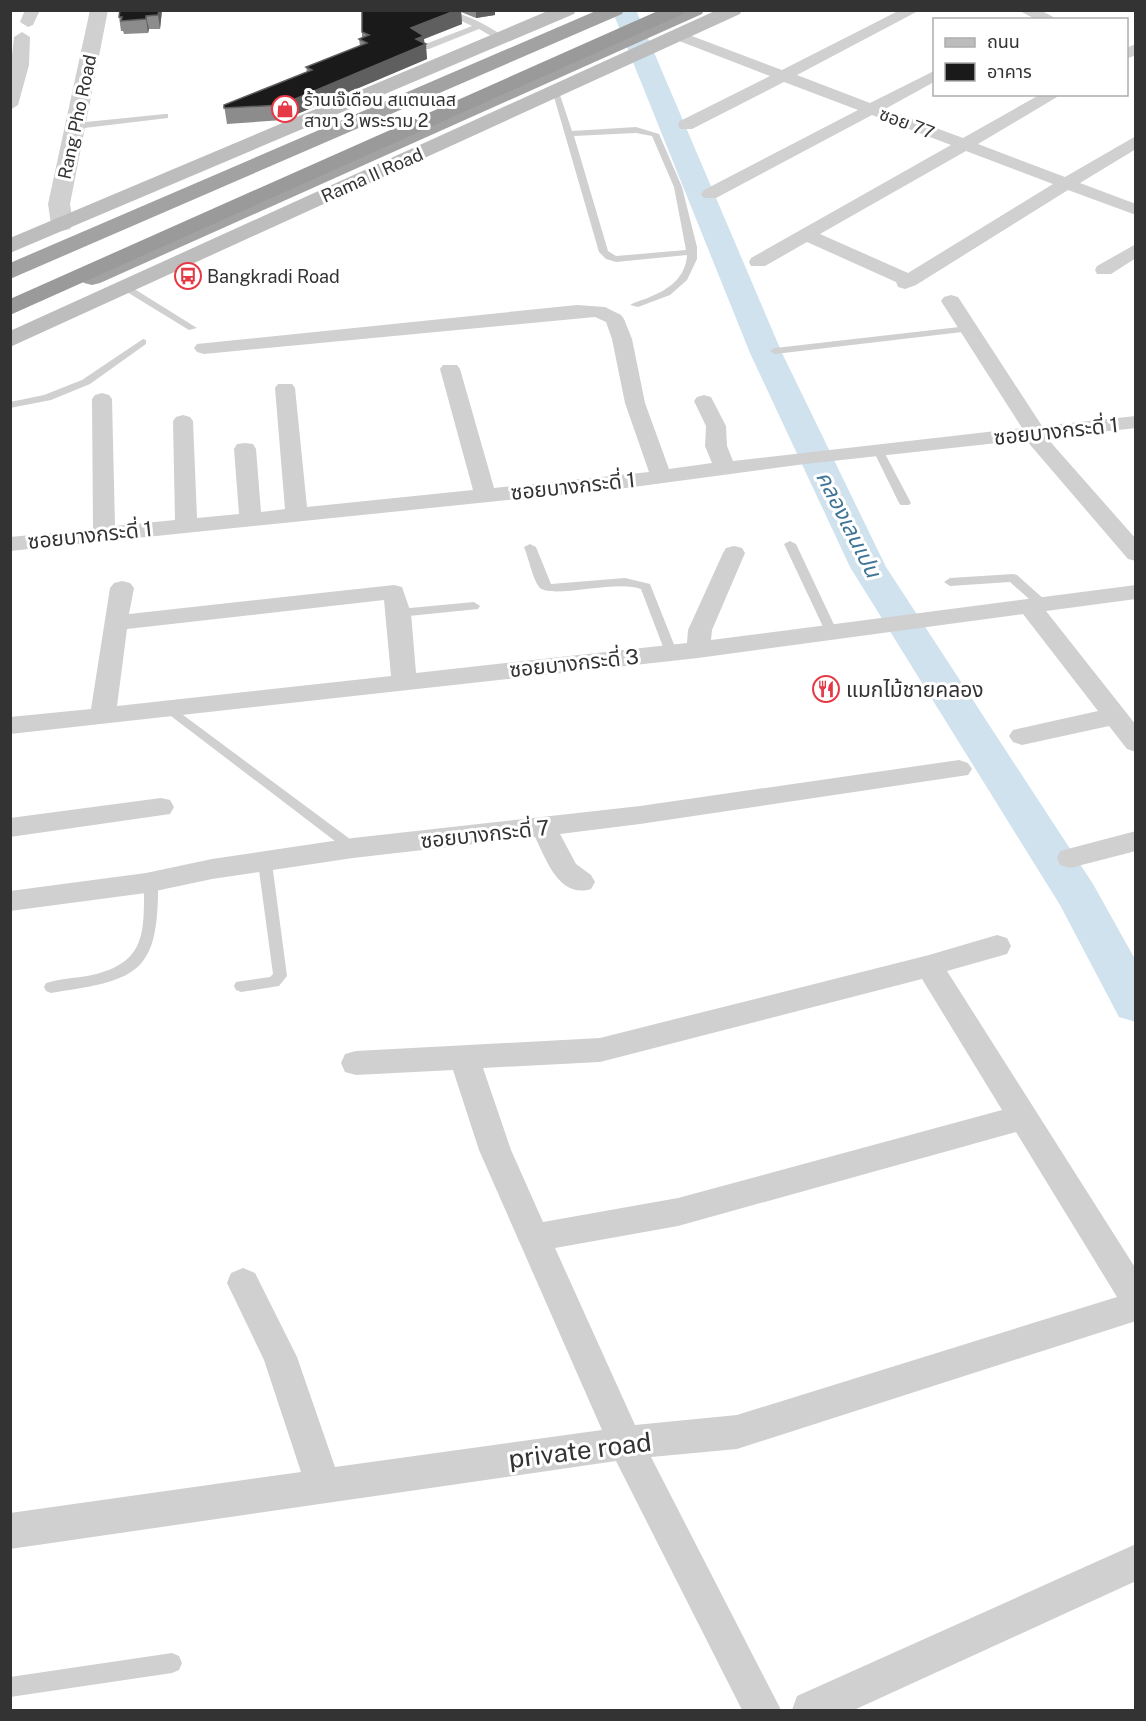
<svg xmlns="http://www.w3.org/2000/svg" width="1146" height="1721" viewBox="0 0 1146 1721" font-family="'Public Sans','Noto Sans Thai',sans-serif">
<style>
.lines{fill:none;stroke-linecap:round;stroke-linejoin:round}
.river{fill:#cfe2ee;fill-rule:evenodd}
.service{fill:#d0d0d0;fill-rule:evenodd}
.minor{fill:#d0d0d0;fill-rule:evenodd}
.tertiary{fill:#d0d0d0;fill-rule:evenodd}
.secondary{fill:#bdbdbd;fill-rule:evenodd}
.trunk{fill:#a2a2a2;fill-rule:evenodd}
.motorway{fill:#9a9a9a;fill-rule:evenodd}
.wall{fill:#8c8c8c}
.shaded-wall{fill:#5f5f5f}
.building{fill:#1a1a1a;stroke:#5f5f5f;stroke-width:1.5}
.labels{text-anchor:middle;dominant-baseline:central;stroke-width:6;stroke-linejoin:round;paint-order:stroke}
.far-poi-label{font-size:18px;fill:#333;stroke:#fff;text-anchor:start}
.far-street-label{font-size:18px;fill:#333;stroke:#fff}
.street-label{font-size:21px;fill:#333;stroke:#fff}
.poi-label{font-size:21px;fill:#333;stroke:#fff;text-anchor:start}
.water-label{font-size:22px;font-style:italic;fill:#3f7597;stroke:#fff}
.near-street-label{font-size:26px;fill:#333;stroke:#fff}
</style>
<rect width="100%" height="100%" fill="#fff"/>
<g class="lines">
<!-- river -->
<path class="river" d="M612,10H636L782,353L886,567L1093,884L1136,961V1022L1119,1017L1060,905L850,567L750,353Z"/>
<!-- service -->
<path class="service" d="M439,10C459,10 489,25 505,38L498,40L479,29L429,49H423V45L472,26Z
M552,90L559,92L572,131L636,127L659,134L682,187L697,247V259L687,280L670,295L638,307L630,305C636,301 645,300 652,296C670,289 686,276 687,255L616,262L606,259L599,252ZM636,133L652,136L674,187L686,250L616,256L608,251L574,136Z
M165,114H168V118L76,129L72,126L76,123Z
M125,284L128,285L197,328L189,330L122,289L120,287Z
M968,326L971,327V331L775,354L770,351L775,348Z
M143,339L146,340V344L90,384L51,400L10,408V402L44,395L82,380Z
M878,447L883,450L911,503L909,505H901L899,503L873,450Z
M790,541L796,544L838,633L836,636H828L826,633L784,544Z
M530,544L536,547L551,584L625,578L650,584L677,652L675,655H667L665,652L641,589C617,579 550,600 539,587C532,577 529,559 524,547Z
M1013,574L1017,575L1046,601L1048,604L1046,607H1038L1010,582L950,586L944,582L950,578Z
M474,602L480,606L478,609L399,617L393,613L399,609Z
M167,703L358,845L360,848L358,851H348L163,710L161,707Z
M265,858L272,863L287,976L279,986L241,992L236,990L234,986L236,982L270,977L273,974L258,863Z
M151,877L158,882C159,975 137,980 51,993L46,991L44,987L46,983C59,979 74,978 87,976C147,964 144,934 144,882Z
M172,1653L179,1656L182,1663L179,1670L172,1673L10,1697V1677Z"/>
<!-- minor -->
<path class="minor" d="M25,10H40L33,25L28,27L20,22Z
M900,10H920L797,75L870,103L934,71V82L885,109L963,138L1041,94H1062L978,144L1065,177L1136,136V149L1080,183L1136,204V215L1068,190L916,285L905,289L898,287L896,282L807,242L765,266H751L749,262L751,258L951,145L872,115L716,198H704L701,194L704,190L858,110L784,82L692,129H680L678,125L680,121L770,76L674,39L671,36L674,33H684L782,70ZM966,151L1053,184L908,273L820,234Z
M1018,10H1040L1059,20H1037Z
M22,32L30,37L29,65L18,105L10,110V74L14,37Z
M1136,44V55L1126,59V48Z
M1136,244V258L1111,274H1097L1095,270L1097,266Z
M951,295L958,297L1042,426L1136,416V428L1047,438L1136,539V561L1128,559L1026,440L805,464L626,488L10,551V537L93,529L92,399L95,395L102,393L109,395L112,399L115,526L175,520L173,421L176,417L183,415L190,417L193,421L197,518L239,514L234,449L237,444L245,443L253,444L256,449L261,512L285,509L275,388L278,384H292L295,388L307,507L473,490L440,369L443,365H457L460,369L494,488L649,472L625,403L612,339L606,322L595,317L204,354L197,352L194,348L197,344L577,305L605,307L621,315L624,319L632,339L645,403L669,469L712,463L705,446L706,426L694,401L697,397L704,395L711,397L726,426L727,446L733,461L1022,428L941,301L944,297Z
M734,546L742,548L745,553L712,630L711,640L1136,585V599L1046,611L1136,725V752L1127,749L1109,726L1022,745L1013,742L1009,736L1013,730L1098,711L1023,614L698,658L10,734V717L91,709L110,588L114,583L122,581L130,583L134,588L129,614L394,585L402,587L411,613L416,673L687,643L688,630L723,553L726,548ZM384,600L391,676L117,706L127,629Z
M959,760L968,763L972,769L968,775L640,824L560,834L576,864L591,875L595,882L591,889C559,899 546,859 535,837L353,858L212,879L146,893L10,911V891L146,873L212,859L353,838L640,806Z
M161,798L170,800L174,807L170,814L10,837V818Z
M1136,831V851L1070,868L1060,865L1057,858L1060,851Z
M997,935L1007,938L1011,946L1007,954L947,971L1136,1269V1321L737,1449L651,1457L781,1710H742L616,1461L10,1549V1513L301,1472L264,1360L227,1283L231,1273L243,1268L255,1273L297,1357L335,1467L602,1430L479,1150L453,1070L356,1075L345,1072L341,1063L345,1054L356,1051L600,1038L929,955ZM922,979L1002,1110L678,1198L543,1222L511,1150L483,1068L600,1062ZM1016,1132L1117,1297L737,1415L635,1425L555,1248L678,1226Z
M1136,1544V1581L854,1710H792L797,1696Z"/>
<!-- tertiary -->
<path class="tertiary" d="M90,10H108L70,204L73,224L70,229L62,231L54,229L51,224L48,204Z"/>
<!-- secondary -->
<path class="secondary" d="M550,10H576L574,14L10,253V238Z
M717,10H742L740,14L10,347V331Z"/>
<!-- trunk -->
<path class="trunk" d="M598,10H624L622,14L10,279V263Z
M678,10H704L702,14L100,283L92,285L84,283L80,278L84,273Z"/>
<!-- motorway -->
<path class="motorway" d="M660,10H685L683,14L10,315V299Z"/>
</g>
<!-- wall -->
<path class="wall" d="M162,10L160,29H149L148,33L124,34L123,31H121L119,17Z
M362,10H495V15L476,18L461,12L462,24L424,39L427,59L283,120L227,124L224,105L307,72L306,67L360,46L359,39L362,38Z"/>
<!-- shaded-wall -->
<path class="shaded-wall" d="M159,10H162L160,29L158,15Z
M457,10H461L462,24L424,39V44H426L427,59L283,120L281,105L411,28Z
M476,10H495V15L476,18Z
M146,16L149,29L148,33L146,19Z"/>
<!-- building -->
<path class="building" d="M120,10H159L158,15L146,16V19L121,21L122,17H119Z
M362,10H457L411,28L424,36L416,39L426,44L281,105L224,108V105L312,70L306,67L367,43L359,39L369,35L362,32Z"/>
<!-- icons -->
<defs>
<symbol id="shop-ring" viewBox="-11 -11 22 22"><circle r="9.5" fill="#fff" stroke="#e63946" stroke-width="1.5"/><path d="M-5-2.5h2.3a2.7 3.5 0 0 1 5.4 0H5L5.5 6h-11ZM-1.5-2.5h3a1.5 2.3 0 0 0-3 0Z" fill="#e63946"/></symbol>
<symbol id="bus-ring" viewBox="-11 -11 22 22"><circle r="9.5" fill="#fff" stroke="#e63946" stroke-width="1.5"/><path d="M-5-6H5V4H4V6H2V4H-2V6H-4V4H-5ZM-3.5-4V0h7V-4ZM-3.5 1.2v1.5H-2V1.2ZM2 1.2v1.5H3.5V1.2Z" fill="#e63946"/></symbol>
<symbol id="restaurant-ring" viewBox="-11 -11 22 22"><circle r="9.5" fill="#fff" stroke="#e63946" stroke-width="1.5"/><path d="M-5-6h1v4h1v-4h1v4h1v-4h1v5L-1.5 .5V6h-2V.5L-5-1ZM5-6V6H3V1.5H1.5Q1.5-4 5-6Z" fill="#e63946"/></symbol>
</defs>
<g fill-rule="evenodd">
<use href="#shop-ring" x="270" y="94" width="30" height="30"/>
<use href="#bus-ring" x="173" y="261" width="30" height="30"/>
<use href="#restaurant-ring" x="811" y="674" width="30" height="30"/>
</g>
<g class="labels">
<!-- far-poi labels -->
<g class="far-poi-label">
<text x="304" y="99">ร้านเจ๊เดือน สแตนเลส<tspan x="304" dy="21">สาขา 3 พระราม 2</tspan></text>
<text x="207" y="276">Bangkradi Road</text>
</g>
<!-- far-street labels -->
<g class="far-street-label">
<text transform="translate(77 117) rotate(-78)">Rang Pho Road</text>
<text transform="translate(907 123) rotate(21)">ซอย 77</text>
<text transform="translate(372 175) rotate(-24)">Rama II Road</text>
</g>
<!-- street labels -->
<g class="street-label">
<text transform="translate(1056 431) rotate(-6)">ซอยบางกระดี่ 1</text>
<text transform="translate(573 486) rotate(-6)">ซอยบางกระดี่ 1</text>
<text transform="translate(90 535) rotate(-6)">ซอยบางกระดี่ 1</text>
<text transform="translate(574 663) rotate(-6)">ซอยบางกระดี่ 3</text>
<text transform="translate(485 834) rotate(-6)">ซอยบางกระดี่ 7</text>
</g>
<!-- poi labels -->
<g class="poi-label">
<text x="846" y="689">แมกไม้ชายคลอง</text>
</g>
<!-- water labels -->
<g class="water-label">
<text transform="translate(849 524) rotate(63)">คลองเลนเปน</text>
</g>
<!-- near-street labels -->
<g class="near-street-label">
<text transform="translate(580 1450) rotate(-7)">private road</text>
</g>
</g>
<!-- border -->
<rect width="1146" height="1721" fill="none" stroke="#333333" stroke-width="24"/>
<!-- legend -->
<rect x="933" y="18" width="195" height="78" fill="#ffffff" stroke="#adadad" stroke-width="1.5"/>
<rect x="945" y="38" width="30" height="9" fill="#bdbdbd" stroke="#adadad" stroke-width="1.5"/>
<text x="987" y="48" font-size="18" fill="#333333">ถนน</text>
<rect x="945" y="63" width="30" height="18" fill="#1a1a1a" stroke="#adadad" stroke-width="1.5"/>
<text x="987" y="78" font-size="18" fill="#333333">อาคาร</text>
</svg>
